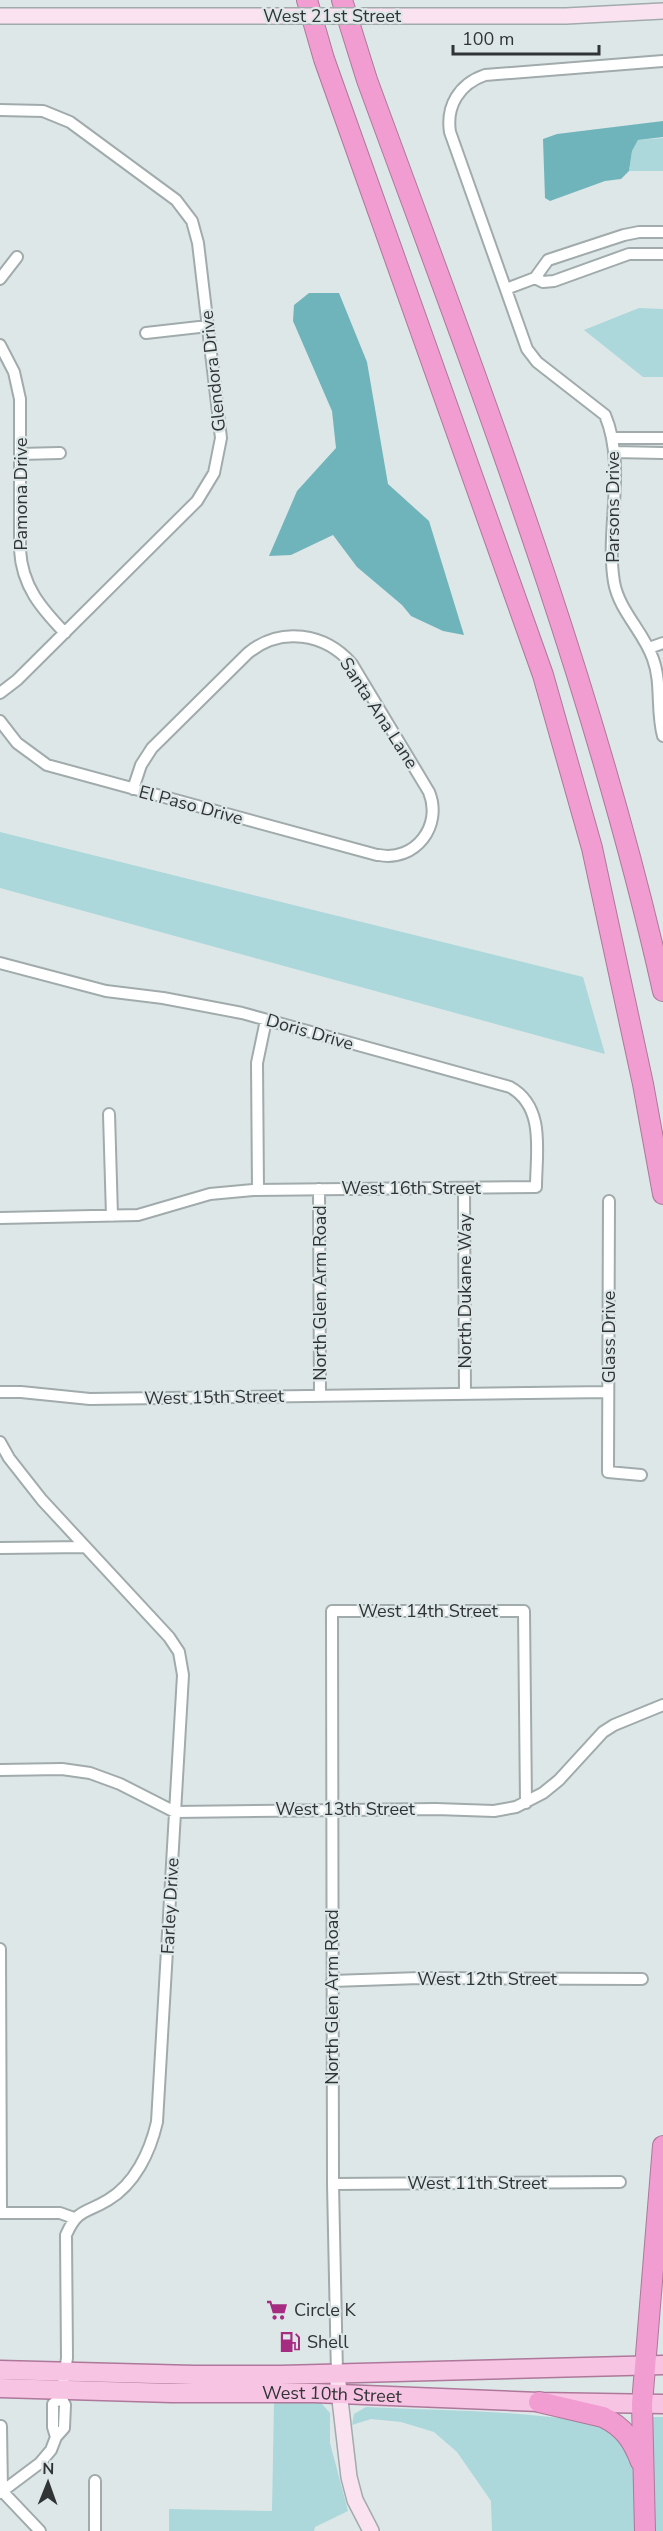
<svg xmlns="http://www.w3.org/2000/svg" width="663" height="2531" viewBox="0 0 663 2531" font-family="'Nunito Sans',sans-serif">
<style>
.green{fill:#acd7db}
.water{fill:#70b4bb}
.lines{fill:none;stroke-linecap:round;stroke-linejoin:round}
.street-casing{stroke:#a1abac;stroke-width:14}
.secondary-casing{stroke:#a1abac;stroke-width:18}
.primary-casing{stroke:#ad789a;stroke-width:21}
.highway-casing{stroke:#ad789a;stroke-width:22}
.street{stroke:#fff;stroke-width:10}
.secondary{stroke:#fbe2f1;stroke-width:15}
.primary{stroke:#f7c4e3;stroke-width:18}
.highway{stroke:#f19dd1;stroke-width:20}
.secondary-bridge-casing{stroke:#a1abac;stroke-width:18;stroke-linecap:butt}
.secondary-bridge{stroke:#fbe2f1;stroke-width:15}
.labels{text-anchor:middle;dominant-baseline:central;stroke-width:4.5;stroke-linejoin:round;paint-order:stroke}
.street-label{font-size:18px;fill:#303434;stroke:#dde7e8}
.poi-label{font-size:18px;fill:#303434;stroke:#dde7e8;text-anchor:start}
</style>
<rect width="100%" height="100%" fill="#dde7e8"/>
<!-- green -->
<path class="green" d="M663,138V171H629L632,151L638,140Z
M639,308L663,309V377H643L584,330Z
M0,832L583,977L605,1054L0,888Z
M274,2402L321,2403L330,2413V2443L348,2511L315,2527L314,2531H169V2509L272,2511Z
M366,2407C445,2411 536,2410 613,2427L632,2463L638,2531H492L491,2501L457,2452L434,2432L401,2422L371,2419L352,2425L354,2414Z
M651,2417H663V2531H652Z"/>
<!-- water -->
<path class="water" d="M663,121V137L638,140L632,151L629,171L621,179L605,181L550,201L545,198L543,139L557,134Z
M309,293H339L367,362L388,484L429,521L464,635L443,631L411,616L402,605L357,567L333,535L291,555L269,556L297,491L336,448L332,411L293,321L294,305Z"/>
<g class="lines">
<defs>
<path id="street" d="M663,61L485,75C459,84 446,106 450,132L527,349L537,362L605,415C627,467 605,528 614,582C619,611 644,632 653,659C662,683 656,711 663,736
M0,110L43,111L70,122L176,200L192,221L198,243L221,438L214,473L197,501L17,680L0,693
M535,278L543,282L554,281L629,254H663
M0,279L17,257
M506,289L535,278L548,260L624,235L639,232H663
M146,333L208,326
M0,345L14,372L20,399V550C22,586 41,608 65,633
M612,438H663
M614,452L663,453
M20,454L60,453
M649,648L663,643
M0,721L17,743L47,765L377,855H379C415,862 443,826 429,792L352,664C325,633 281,626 248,653L152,748L141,765L133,789
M0,963L106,991L163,998L242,1013L510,1087C546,1107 536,1153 536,1187L253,1190L210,1194L138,1215L0,1218
M109,1114L112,1216
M464,1188L465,1394
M319,1189L320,1396
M258,1190L257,1063L266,1020
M609,1201L608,1472L641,1475
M0,1392H21L90,1399L608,1392
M0,1442L9,1458L42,1500L169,1637L179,1652L183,1675L157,2122C150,2152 135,2184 108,2200C85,2214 78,2208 66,2235L67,2358L61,2397L53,2404V2427L56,2437
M0,1548L85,1547
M0,1770L62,1769L90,1773L120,1784L175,1812L436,1809L494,1811L516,1807L543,1793L559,1780L603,1732L614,1725L663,1705
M0,1949L1,2213
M332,1981L420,1978L642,1979
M333,2184L620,2182
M0,2213H60L74,2218
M337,2374L333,2184L332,1611H524L526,1803
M1,2426L2,2491L40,2531
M95,2481V2531
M0,2493L40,2463L51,2450L56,2437L64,2428L65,2405L61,2397"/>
<path id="secondary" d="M0,16H275
M380,16H566L663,11
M337,2374L349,2477L355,2500L371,2531"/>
<g id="primary">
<path d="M0,2370L194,2375H281L663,2365"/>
<path id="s1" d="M0,2388L172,2393H314L539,2402L663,2404"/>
</g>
<path id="highway" d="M307,0L324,59L543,675L592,848L643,1084L663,1194
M342,0L367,80C477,380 593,679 663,991
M539,2402L603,2417C624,2427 633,2441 641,2462
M645,2531L642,2404L663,2146"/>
</defs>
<!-- street casing -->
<use href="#street" class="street-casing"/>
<!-- secondary casing -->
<use href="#secondary" class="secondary-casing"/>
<!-- primary casing -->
<use href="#primary" class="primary-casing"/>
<!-- highway casing -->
<use href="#highway" class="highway-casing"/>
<!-- street -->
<use href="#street" class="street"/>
<!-- secondary -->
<use href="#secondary" class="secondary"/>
<!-- primary -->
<use href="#primary" class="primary"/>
<!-- highway -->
<use href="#highway" class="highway"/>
<defs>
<path id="secondary-bridge" d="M275,16H380"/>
</defs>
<!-- secondary-bridge casing -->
<use href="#secondary-bridge" class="secondary-bridge-casing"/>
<!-- secondary-bridge -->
<use href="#secondary-bridge" class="secondary-bridge"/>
</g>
<!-- icons -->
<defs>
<symbol id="supermarket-bare" viewBox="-9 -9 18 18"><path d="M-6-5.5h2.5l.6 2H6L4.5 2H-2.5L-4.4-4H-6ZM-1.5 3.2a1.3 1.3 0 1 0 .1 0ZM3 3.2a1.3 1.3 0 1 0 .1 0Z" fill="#a52c81" stroke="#dde7e8" stroke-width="2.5" paint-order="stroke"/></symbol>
<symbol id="fuel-bare" viewBox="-9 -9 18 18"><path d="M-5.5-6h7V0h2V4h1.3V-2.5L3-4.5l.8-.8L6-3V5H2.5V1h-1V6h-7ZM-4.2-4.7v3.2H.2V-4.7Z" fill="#a52c81" stroke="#dde7e8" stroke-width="2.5" paint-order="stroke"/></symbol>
</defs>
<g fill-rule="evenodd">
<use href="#supermarket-bare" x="262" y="2295" width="30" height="30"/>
<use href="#fuel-bare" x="275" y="2327" width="30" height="30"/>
</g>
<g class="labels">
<!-- street labels -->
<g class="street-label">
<text x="332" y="16">West 21st Street</text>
<text transform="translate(213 371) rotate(-96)">Glendora Drive</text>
<text transform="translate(21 494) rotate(-90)">Pamona Drive</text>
<text transform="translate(613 507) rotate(-90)">Parsons Drive</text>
<text transform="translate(379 713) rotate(57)">Santa Ana Lane</text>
<text transform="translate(191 805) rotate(15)">El Paso Drive</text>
<text transform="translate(310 1032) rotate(16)">Doris Drive</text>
<text x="411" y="1188">West 16th Street</text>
<text transform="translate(465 1291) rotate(-90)">North Dukane Way</text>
<text transform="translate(320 1293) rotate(-90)">North Glen Arm Road</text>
<text transform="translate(609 1337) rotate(-90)">Glass Drive</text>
<text transform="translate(214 1397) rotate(-1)">West 15th Street</text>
<text x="428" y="1611">West 14th Street</text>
<text x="345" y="1809">West 13th Street</text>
<text transform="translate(170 1906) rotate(-87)">Farley Drive</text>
<text x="487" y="1979">West 12th Street</text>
<text transform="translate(332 1997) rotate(-90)">North Glen Arm Road</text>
<text x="477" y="2183">West 11th Street</text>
<text stroke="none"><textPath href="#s1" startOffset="332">West 10th Street</textPath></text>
</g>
<!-- poi labels -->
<g class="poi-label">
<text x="294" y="2310">Circle K</text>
<text x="307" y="2342">Shell</text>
</g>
</g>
<!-- north arrow -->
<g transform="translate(48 2483) rotate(1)" stroke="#dde7e8" stroke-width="4.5" paint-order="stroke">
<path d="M0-4.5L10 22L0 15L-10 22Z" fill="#303434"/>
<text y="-9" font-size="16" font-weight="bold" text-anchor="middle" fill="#303434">N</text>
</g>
<!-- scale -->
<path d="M453 45v9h146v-9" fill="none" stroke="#303434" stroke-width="3"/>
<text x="462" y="45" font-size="18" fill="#303434" stroke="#dde7e8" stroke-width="4.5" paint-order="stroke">100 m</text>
</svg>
